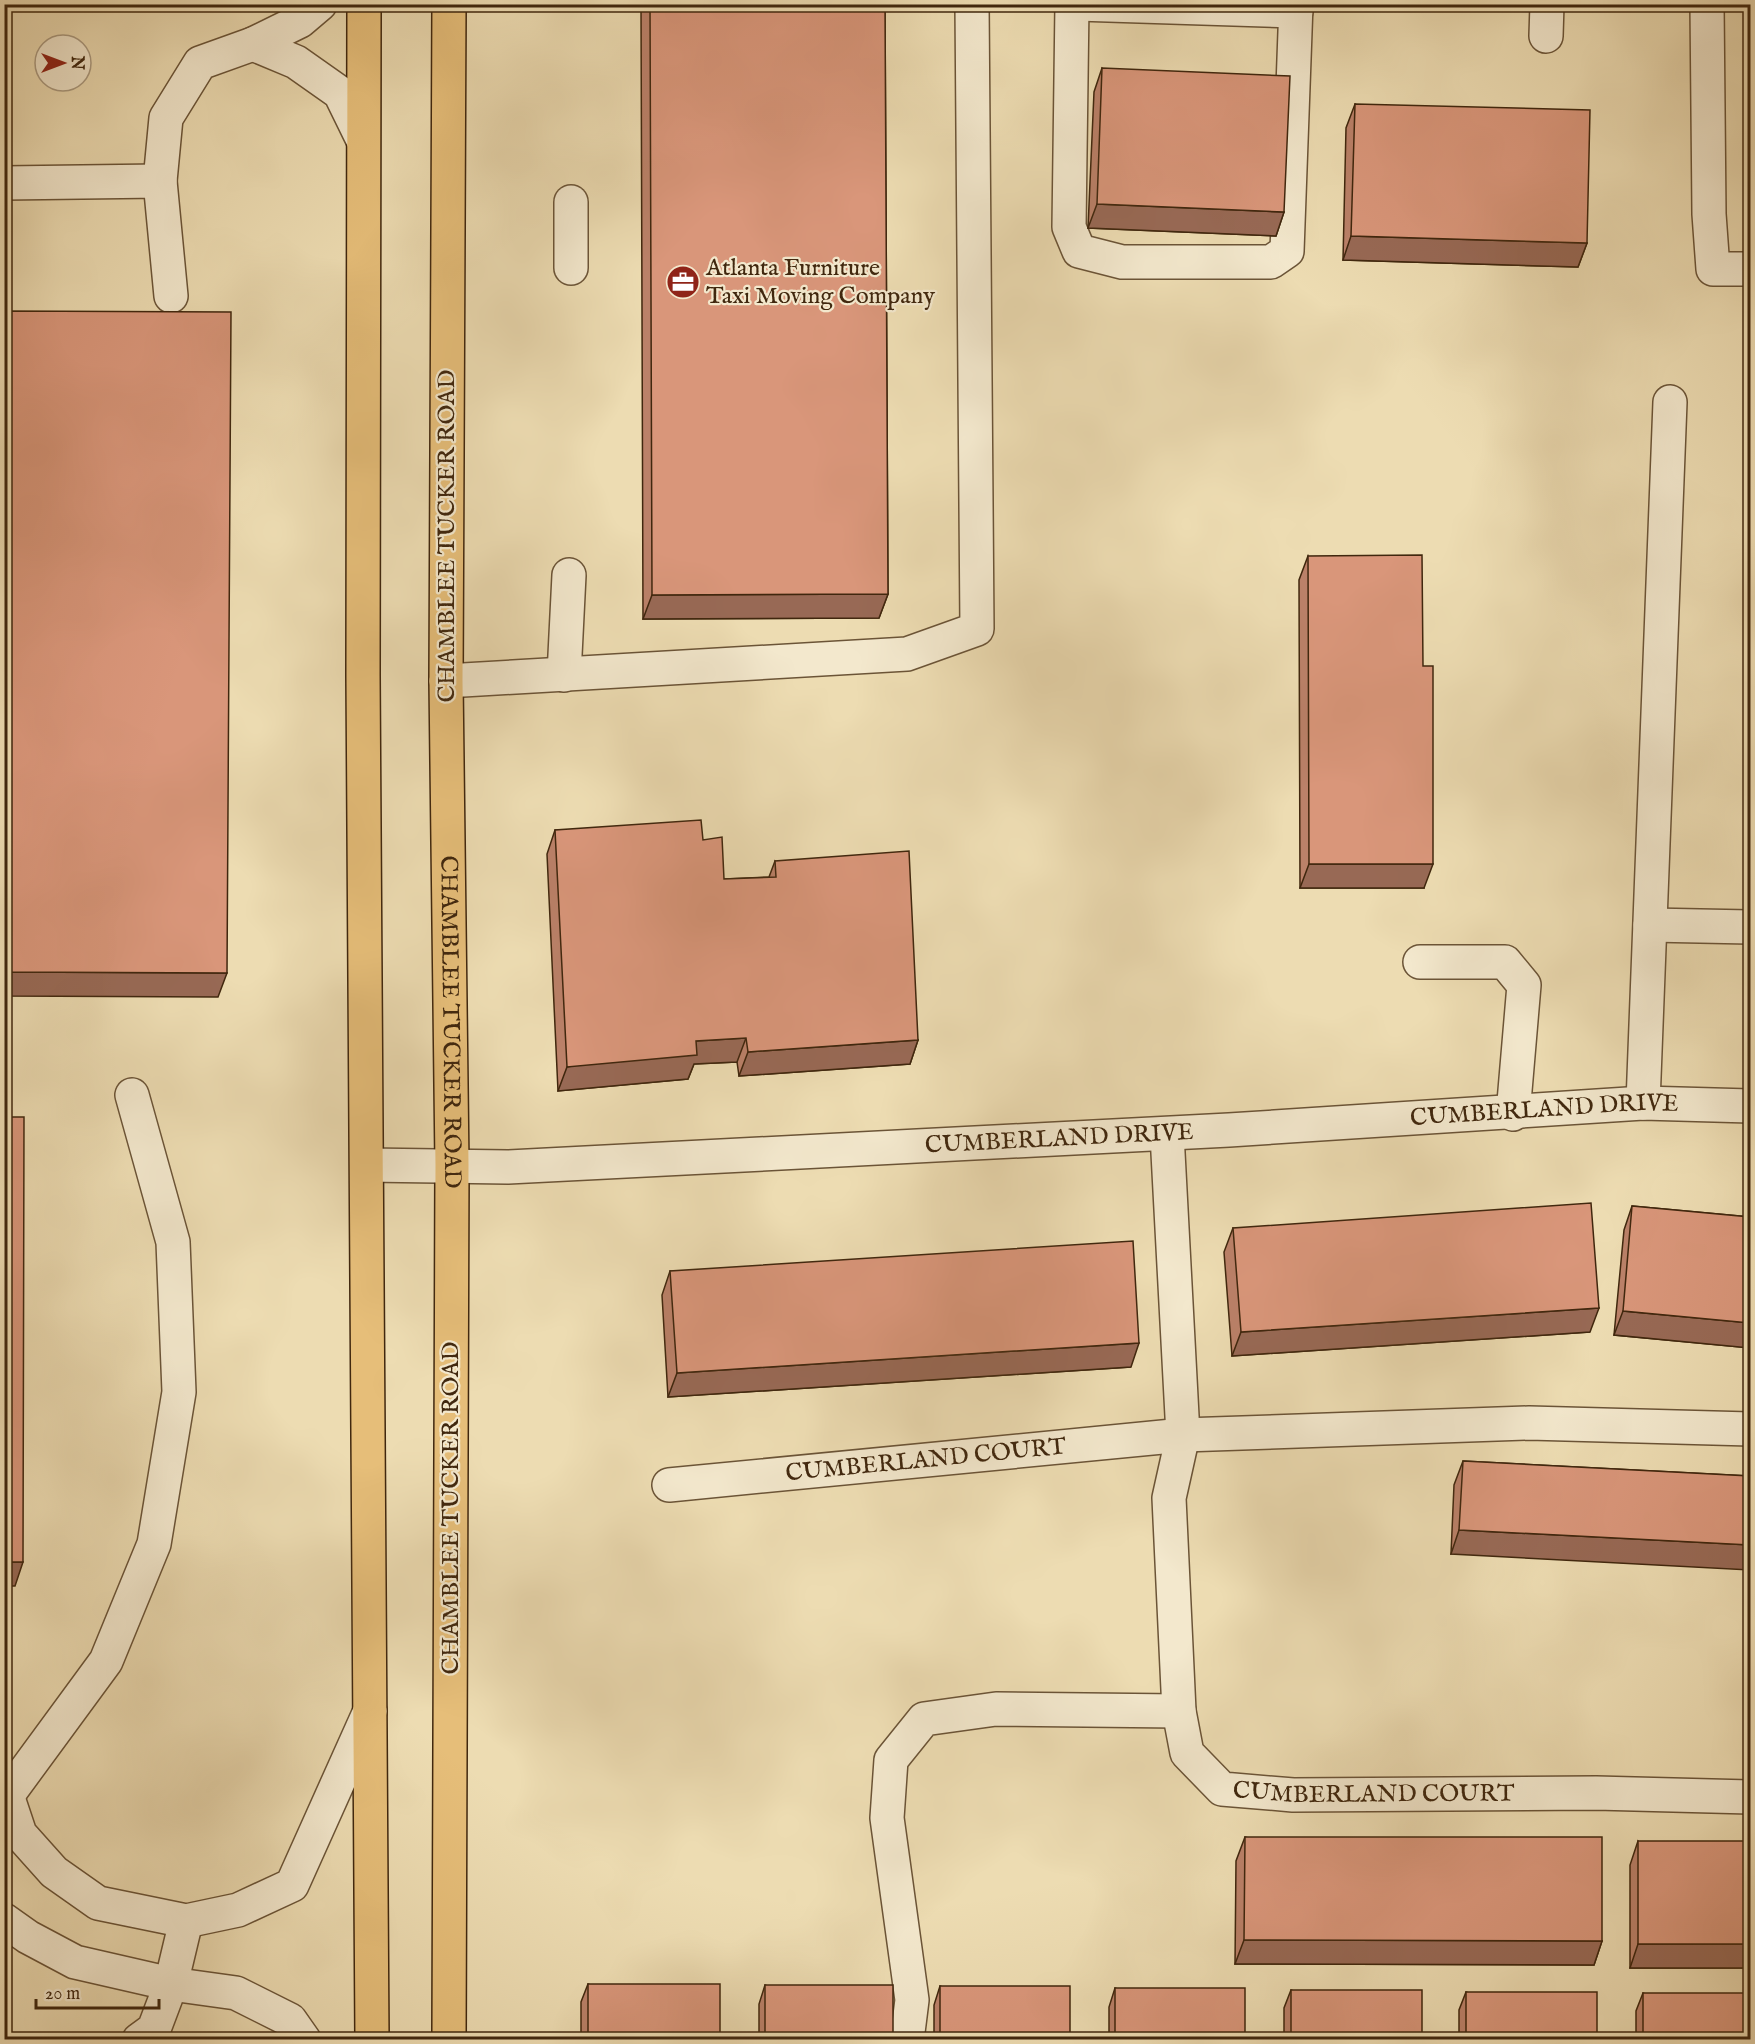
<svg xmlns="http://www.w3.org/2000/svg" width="1755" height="2044" viewBox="0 0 1755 2044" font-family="'IM FELL English',serif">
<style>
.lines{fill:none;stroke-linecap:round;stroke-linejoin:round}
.minor-casing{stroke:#6b5437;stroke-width:36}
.major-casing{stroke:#40270e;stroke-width:36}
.minor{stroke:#f3e8cd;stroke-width:33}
.major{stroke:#e6be79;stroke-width:33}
.wall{fill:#bb8169;stroke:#40270e;stroke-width:1.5}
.shaded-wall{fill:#986955;stroke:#40270e;stroke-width:1.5}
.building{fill:#d9967a;stroke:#40270e;stroke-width:1.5}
.labels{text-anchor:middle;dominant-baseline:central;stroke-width:4.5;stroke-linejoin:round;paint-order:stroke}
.poi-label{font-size:24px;fill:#40270e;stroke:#f3e8cd;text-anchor:start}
.street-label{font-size:24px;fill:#40270e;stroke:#f3e8cd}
</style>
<rect width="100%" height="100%" fill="#eddcb2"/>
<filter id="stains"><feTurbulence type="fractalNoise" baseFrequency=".00333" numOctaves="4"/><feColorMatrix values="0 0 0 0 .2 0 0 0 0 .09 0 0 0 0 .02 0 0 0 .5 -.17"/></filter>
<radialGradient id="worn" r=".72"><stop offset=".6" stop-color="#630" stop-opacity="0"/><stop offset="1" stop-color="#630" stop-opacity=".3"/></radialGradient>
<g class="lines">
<defs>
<g id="minor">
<path d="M1072,4L1069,227L1079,251L1122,262H1271L1287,251L1296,4"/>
<path d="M1077,4L1296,11"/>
<path d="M1707,4L1709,214L1713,269H1750"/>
<path d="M1546,36L1547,4"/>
<path d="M253,44L296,62L340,93L363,140"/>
<path d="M160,181L166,118L200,63L253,44L300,21L320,4"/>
<path d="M4,183L160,181L171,296"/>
<path d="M571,202V268"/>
<path d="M564,675L569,575"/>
<path d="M446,681L907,654L977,629L972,4"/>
<path d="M1650,925L1750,927"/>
<path d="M1420,962H1505L1524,985L1513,1114"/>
<path d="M1643,1103L1670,402"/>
<path id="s1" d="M1167,1134L1183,1435L1169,1498L1179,1711L1187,1753L1222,1789L1293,1795L1596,1793L1750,1797"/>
<path id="s2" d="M367,1165L508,1167L1229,1130L1643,1103L1750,1106"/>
<path id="s3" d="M669,1485L1183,1435L1529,1423L1750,1429"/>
<path d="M8,1798L20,1834L54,1872L98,1903L186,1921L238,1910L292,1885L370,1711"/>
<path d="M4,1800L106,1661L154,1544L179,1392L173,1242L132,1095"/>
<path d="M4,1920L28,1937L75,1962L171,1984L236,1993L290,2020L304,2040"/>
<path d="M139,2040L154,2029L171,1984L186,1921"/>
<path d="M907,2040L912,2000L887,1818L891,1760L924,1719L996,1709L1179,1711"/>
</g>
<g id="major">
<path d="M364,4L363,676L372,2040"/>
<path id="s4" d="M449,4L446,681L452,1165L449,2040"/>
</g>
</defs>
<!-- minor casing -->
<use href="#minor" class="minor-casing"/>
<!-- major casing -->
<use href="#major" class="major-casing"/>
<!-- minor -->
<use href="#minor" class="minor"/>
<!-- major -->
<use href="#major" class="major"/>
</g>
<!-- wall -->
<path class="wall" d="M641,4H885L888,594L879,618L643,619Z
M1102,68L1284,212L1276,236L1088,228L1094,92Z
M1355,104L1587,243L1578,267L1343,260L1346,128Z
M1308,556L1424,888H1300L1299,580Z
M555,830L703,840L724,879L769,877L775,861L918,1040L910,1064L739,1076L737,1062L694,1064L688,1079L558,1091L547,854Z
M1632,1206L1750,1217V1348L1614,1335L1624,1230Z
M1233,1228L1590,1332L1232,1356L1224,1252Z
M670,1271L1131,1367L668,1397L662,1295Z
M1463,1461L1750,1476L1451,1554L1454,1485Z
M1245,1837L1602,1941L1594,1965L1235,1964L1236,1861Z
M1638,1841L1750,1968H1630V1865Z
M588,1984L720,2040H581V2002Z
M765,1985L893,2040H759V2004Z
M940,1986L1070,2040H934V2005Z
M1115,1988L1245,2040H1109V2007Z
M1291,1990L1422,2040H1284V2008Z
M1466,1992L1597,2040H1459V2010Z
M1643,1993L1750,2040H1636V2011Z"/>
<!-- shaded-wall -->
<path class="shaded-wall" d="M1097,204L1284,212L1276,236L1088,228Z
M1351,236L1587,243L1578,267L1343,260Z
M888,594L879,618L643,619L652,595Z
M1309,864H1433L1424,888H1300Z
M4,972L227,973L218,997L4,996Z
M746,1038L737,1062L694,1064L688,1079L558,1091L567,1067L696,1041Z
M918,1040L910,1064L739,1076L748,1052Z
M1599,1308L1590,1332L1232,1356L1241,1332Z
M1623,1311L1750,1323V1348L1614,1335Z
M1139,1343L1131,1367L668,1397L677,1373Z
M1459,1530L1750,1545V1570L1451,1554Z
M4,1562H23L15,1586H4Z
M1244,1940L1602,1941L1594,1965L1235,1964Z
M1638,1944H1750V1968H1630Z"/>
<!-- building -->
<path class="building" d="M650,4H885L888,594L652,595Z
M1102,68L1290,76L1284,212L1097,204Z
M1355,104L1590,110L1587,243L1351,236Z
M4,311L231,312L227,973L4,972Z
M1422,555L1423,666H1433V864H1309L1308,556Z
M701,820L703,840L722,837L724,879L776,877L775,861L909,851L918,1040L748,1052L746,1038L696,1041L697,1055L567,1067L555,830Z
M4,1117H24L23,1562H4Z
M1591,1203L1599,1308L1241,1332L1233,1228Z
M1632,1206L1750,1217V1323L1623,1311Z
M1133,1241L1139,1343L677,1373L670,1271Z
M1463,1461L1750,1476V1545L1459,1530Z
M1245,1837H1602V1941L1244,1940Z
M1638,1841H1750V1944H1638Z
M588,1984H720V2040H588Z
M765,1985H893V2040H765Z
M940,1986H1070V2040H940Z
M1115,1988H1245V2040H1115Z
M1291,1990H1422V2040H1291Z
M1466,1992H1597V2040H1466Z
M1643,1993H1750V2040H1643Z"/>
<!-- icons -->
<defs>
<symbol id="office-disc" viewBox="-11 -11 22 22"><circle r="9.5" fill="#8f2418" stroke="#f3e8cd"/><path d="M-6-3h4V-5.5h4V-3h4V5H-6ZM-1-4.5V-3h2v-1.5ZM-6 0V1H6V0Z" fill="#fff"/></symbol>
</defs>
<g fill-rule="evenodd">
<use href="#office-disc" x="664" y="263" width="38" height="38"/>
</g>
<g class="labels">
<!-- poi labels -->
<g class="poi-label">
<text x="706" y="268">Atlanta Furniture<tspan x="706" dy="28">Taxi Moving Company</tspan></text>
</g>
<!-- street labels -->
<g class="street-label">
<text transform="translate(447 536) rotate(-90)">CHAMBLEE TUCKER ROAD</text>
<text stroke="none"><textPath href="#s4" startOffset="1018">CHAMBLEE TUCKER ROAD</textPath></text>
<text stroke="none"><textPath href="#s2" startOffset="1179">CUMBERLAND DRIVE</textPath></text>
<text stroke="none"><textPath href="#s2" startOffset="693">CUMBERLAND DRIVE</textPath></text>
<text stroke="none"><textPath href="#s3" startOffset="258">CUMBERLAND COURT</textPath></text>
<text transform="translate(451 1508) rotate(-90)">CHAMBLEE TUCKER ROAD</text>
<text stroke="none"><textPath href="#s1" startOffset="824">CUMBERLAND COURT</textPath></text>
</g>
</g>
<!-- margin -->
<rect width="1755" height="2044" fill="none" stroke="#eddcb2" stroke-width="24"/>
<rect x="6" y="6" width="1743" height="2032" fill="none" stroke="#40270e" stroke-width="3"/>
<rect x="12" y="12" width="1731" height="2020" fill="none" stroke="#40270e" stroke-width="1.5"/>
<!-- north arrow -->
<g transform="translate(63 63) rotate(90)"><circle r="28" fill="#f3e8cd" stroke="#ab9b81" stroke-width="1.5"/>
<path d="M0-4.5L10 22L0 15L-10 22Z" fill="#8f2418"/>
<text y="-9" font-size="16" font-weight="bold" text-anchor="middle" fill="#40270e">N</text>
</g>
<!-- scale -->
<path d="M36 1999v9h123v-9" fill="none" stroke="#40270e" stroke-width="3"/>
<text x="45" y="1999" font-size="18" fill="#40270e" stroke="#f3e8cd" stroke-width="4.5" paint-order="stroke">20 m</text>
<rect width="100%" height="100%" filter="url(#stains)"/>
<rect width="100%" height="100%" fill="url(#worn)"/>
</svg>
